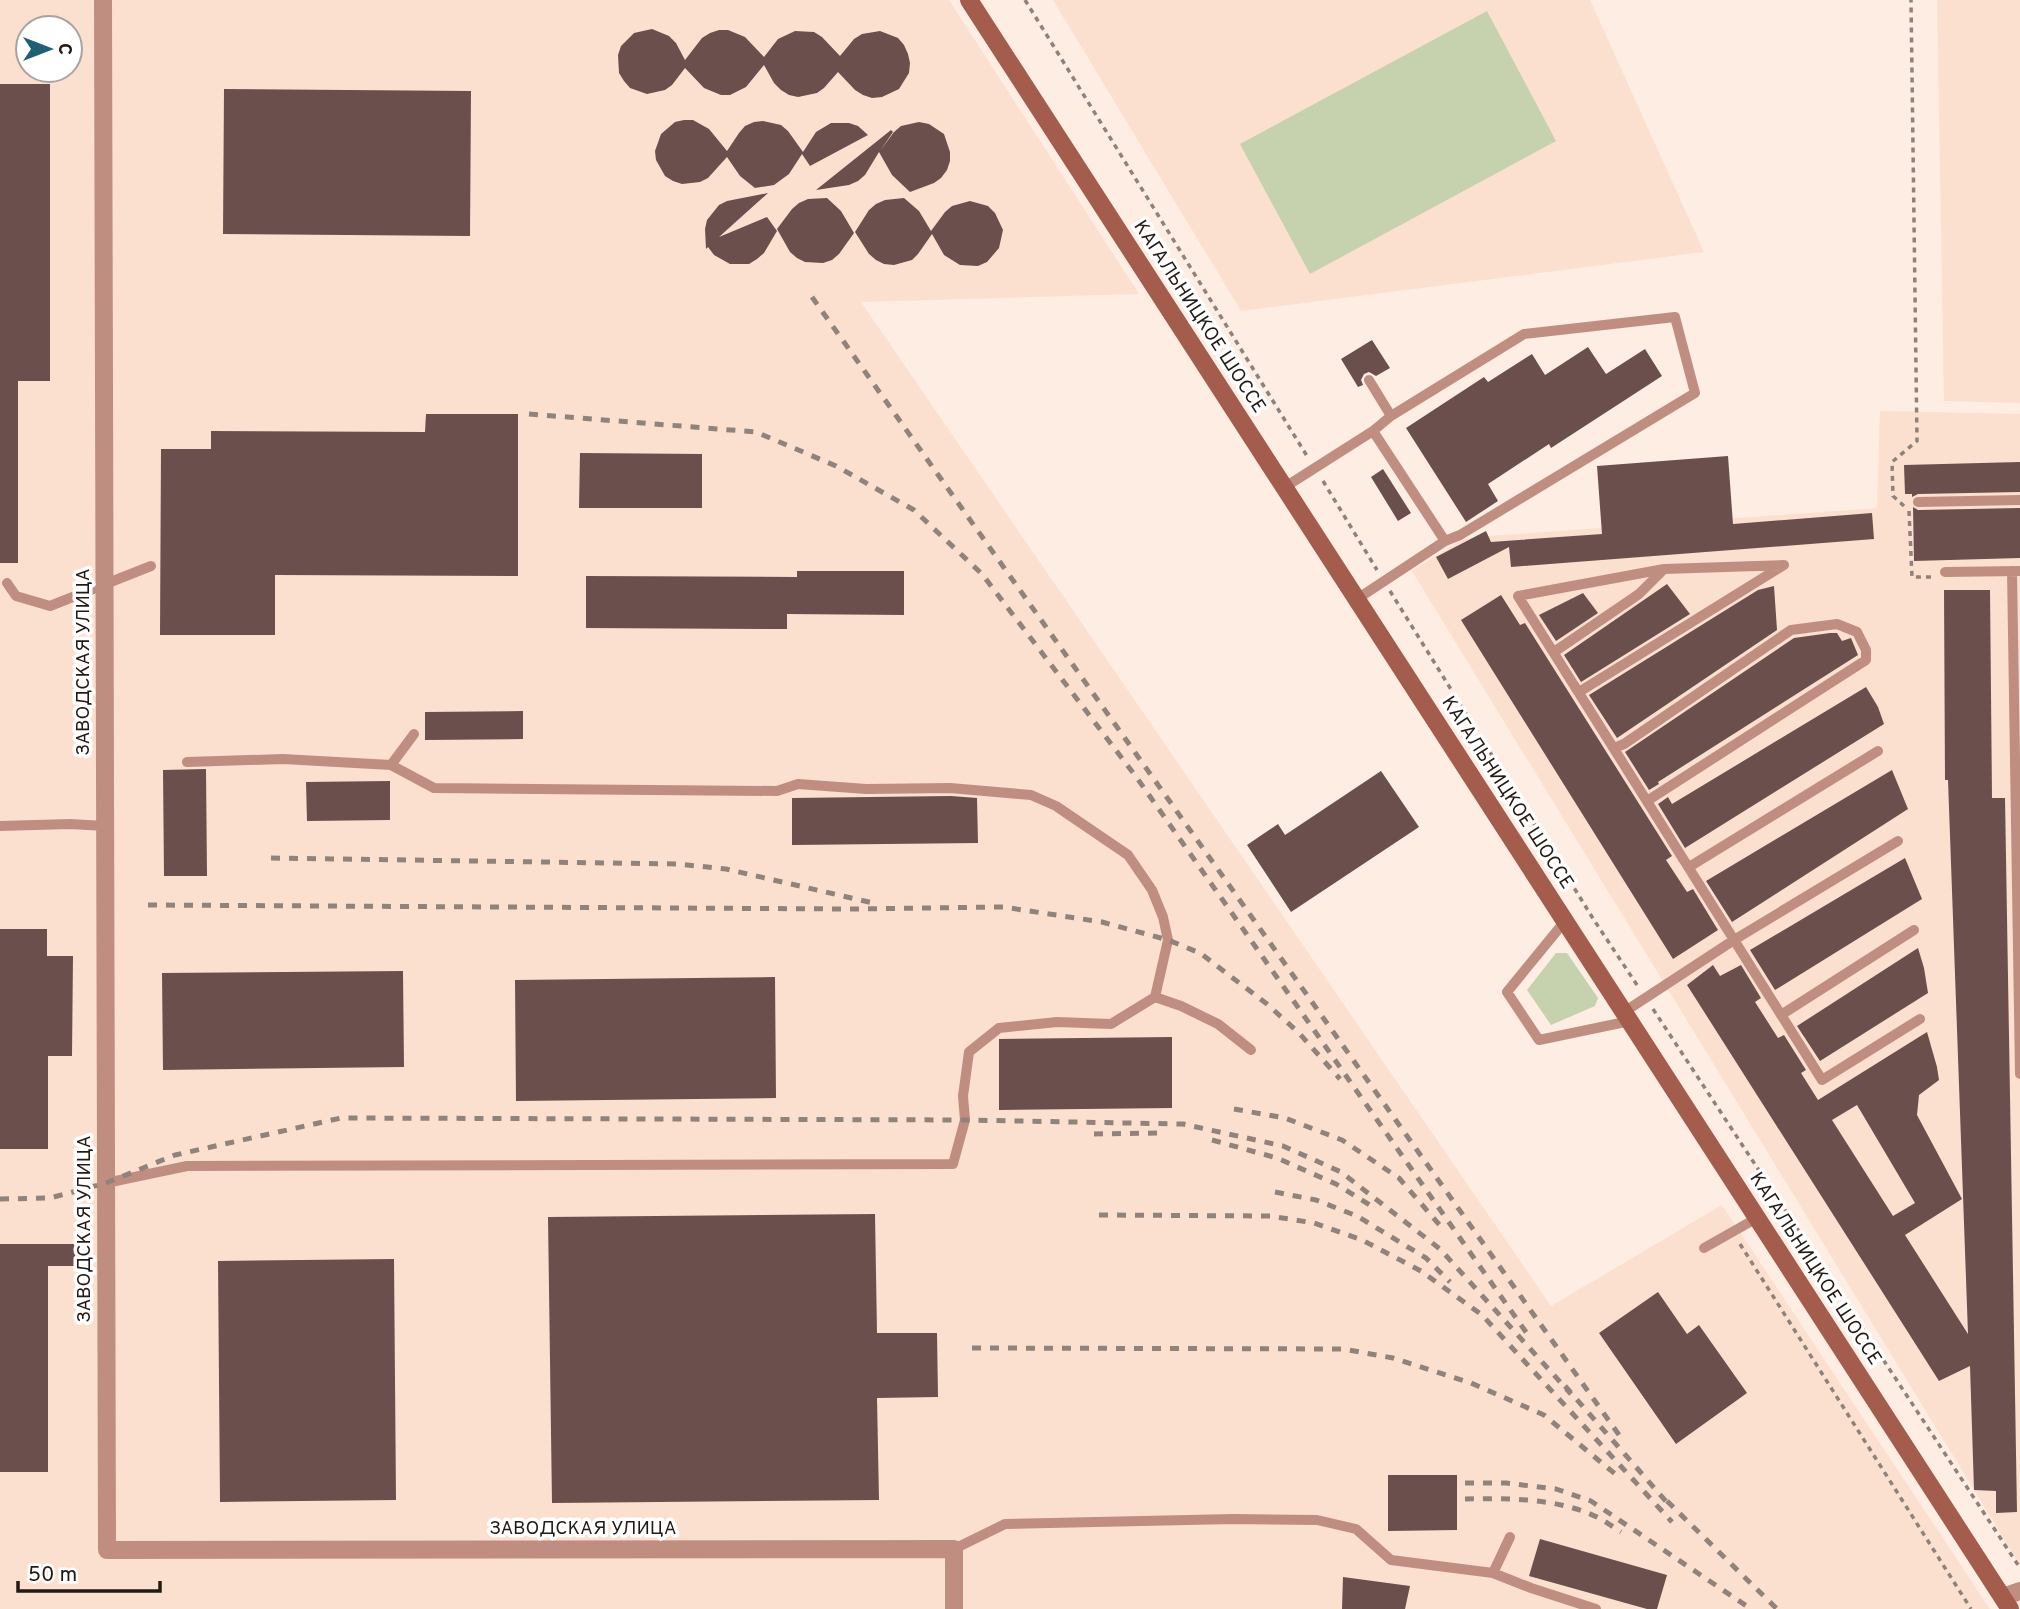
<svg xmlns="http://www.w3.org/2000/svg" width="2020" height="1609" viewBox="0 0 2020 1609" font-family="Overpass,sans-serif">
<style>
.built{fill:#fbe0d0;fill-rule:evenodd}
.green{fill:#c6d2ad}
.building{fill:#6a4f4c;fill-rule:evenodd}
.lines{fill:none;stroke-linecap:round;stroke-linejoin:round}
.path{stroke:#8e827a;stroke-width:3.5;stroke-dasharray:5 5;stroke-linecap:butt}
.service{stroke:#c08e81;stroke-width:10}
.minor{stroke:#c08e81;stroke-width:18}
.secondary{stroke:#a45d4c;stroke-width:18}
.rail{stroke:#90837b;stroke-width:5;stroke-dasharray:9 9;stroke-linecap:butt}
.labels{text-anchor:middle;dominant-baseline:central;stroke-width:7;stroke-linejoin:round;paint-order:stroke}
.street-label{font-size:19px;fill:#231a14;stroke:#fff}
</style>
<rect width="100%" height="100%" fill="#fdede3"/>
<!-- built -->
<path class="built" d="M0,0H949L1139,294L861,302L1551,1306L1722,1205L1990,1609H0ZM28,28H70V70H28Z
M1053,0H1590L1704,252L1241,311Z
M1937,0H2020V403L1944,401Z
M1880,411L2020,414V1565L1412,571L1461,540L1476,537L1877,508Z"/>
<!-- green -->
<path class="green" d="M1487,11L1556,141L1310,274L1240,144Z
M1556,953H1567L1598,998L1595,1006L1551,1025L1527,990Z"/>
<!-- building -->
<path class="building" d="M652,29L669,36L676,43L685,60L702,38L710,33L719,30H728L745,37L764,57L778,39L795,31L814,32L822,37L840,56L854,39L862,34L880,31L898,38L904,45L908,54L910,63L909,73L899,89L882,97L872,98L863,95L855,90L838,72L824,88L817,93L798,97L789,95L781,90L774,83L764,65L746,87L730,95H721L704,88L685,68L672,85L665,90L647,94L630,88L624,81L619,73L618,55L621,46L634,33Z
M0,84H50V381H18V563H0Z
M224,89L471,91L470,236L223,234Z
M684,120H693L709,129L727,151L739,133L745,126L754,122L763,121L781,125L788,131L803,152L816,132L831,123H849L858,126L868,135L810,166L802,154L789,174L774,185L755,188L740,176L727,157L708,178L700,182L682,184L673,181L665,176L656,160L655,151L661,134L675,122Z
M919,122L929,124L944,134L950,152V161L947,170L941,178L934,183L910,192L892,175L879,152L865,175L858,181L849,185L816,190L891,130L893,132L880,151L894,132L901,126Z
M768,193L719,237L767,217L777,231L764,253L757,259L749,264H730L714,255L708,247L706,249L705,229L707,220L719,205L727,201Z
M827,198L841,211L854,233L839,254L832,260L823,263L805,262L797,258L790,252L777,229L792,209L799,203L808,199Z
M904,198L919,211L931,231L945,212L952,206L970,201L988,206L995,213L1003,230L999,248L987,262L978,266L960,265L944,255L932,234L918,254L912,260L894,265L884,264L876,260L869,254L855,232L869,210L876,204L885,200Z
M1372,340L1390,368L1376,376L1369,372L1364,374L1361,380L1363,385L1358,387L1341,359Z
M1588,347L1606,374L1645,349L1662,376L1551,448L1549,444L1488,484L1498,501L1466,522L1406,428L1484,377L1488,382L1532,354L1545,375Z
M426,414H518V576L275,575V635H160L161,449H211V431L425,432Z
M580,453L702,454V508H579Z
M1728,456L1733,524L1872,513L1874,539L1511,567L1509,547L1448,579L1436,557L1486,531L1491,542L1602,534L1597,466Z
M2020,462V492L1918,494L1912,497V494H1905L1904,465Z
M1383,469L1411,513L1398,521L1371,477Z
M1913,507L1918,510L2020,508V558L1914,561Z
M797,571H904V615L787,614V629L586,628V576L797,577Z
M1667,584L1690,614L1581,682L1564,655Z
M1774,586L1777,630L1617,738L1589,695L1758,590Z
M1944,590H1990L1992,798H2005L2017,1512L1996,1513V1491L1974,1490L1970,1366L1939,1381L1687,985L1713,965L1720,976L1741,965L1761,998L1755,1002L1778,1038L1784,1035L1806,1070L1801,1073L1818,1100L1927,1032L1937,1067L1939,1080L1919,1095L1917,1115L1962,1199L1905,1235L1968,1334L1948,780H1945ZM1857,1105L1915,1203L1893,1216L1832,1120Z
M1583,593L1598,613L1556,641L1539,615Z
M1501,595L1520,625L1525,623L1672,856L1666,860L1687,892L1693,889L1718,930L1673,959L1461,620Z
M1830,633H1837L1842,641L1851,638L1858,655L1658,782L1659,784L1649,790L1625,752L1794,638Z
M1866,687L1878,707L1884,724L1685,848L1658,804L1668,797L1672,804Z
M523,711V739L425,740V712Z
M206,769L207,876H164L163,770Z
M1892,770L1908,809L1732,922L1706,881Z
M1381,771L1419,827L1291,912L1247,845L1278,824L1285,835Z
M390,781V820L307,821L306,782Z
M951,796L977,798L978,843L792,845V798Z
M1905,858L1922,899L1775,990L1750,950Z
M0,929H47V956H73L72,1056H48V1149H0Z
M1918,948L1924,968L1928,993L1820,1061L1797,1026Z
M403,971L404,1067L163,1070L162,973Z
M775,977L776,1098L516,1101L515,980Z
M1172,1037V1108L999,1110V1039Z
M875,1214L877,1333H937L938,1397L877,1398L879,1500L552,1503L548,1217Z
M0,1244H76V1266H48V1472H0Z
M394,1259L396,1500L220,1502L218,1261Z
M1658,1292L1687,1334L1699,1325L1747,1393L1676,1444L1599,1333Z
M1388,1475H1457V1530L1388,1531Z
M1540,1539L1667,1575L1657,1609H1647L1529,1576Z
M1343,1577L1410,1586L1405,1609H1342Z"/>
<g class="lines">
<!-- path -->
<path class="path" d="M1025,0L1307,456
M1323,481L1377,570
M1904,506L1893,496L1892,462L1917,441L1911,0
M1909,511L1912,577H1933
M1390,591L1594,920L1639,988
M1653,1009L2020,1568
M1740,1244L1971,1609"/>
<!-- service -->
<path class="service" d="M1369,380L1391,416
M1373,431L1391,416L1524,334L1675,317L1695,393L1460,535L1445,541
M1285,487L1373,431L1445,541L1357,599
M1918,502L2020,500
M2012,571L2020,1074
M1945,572L2020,571
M7,583L16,596L50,606L151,566
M1554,652L1639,594L1664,569
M1579,692L1784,565L1664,569L1518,596L1822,1080L1920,1019
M414,734L391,765L434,788L777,791L798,784L866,789L950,788L1031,795L1056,806L1128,855L1152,890L1163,917L1168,940L1155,997L1181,1006L1218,1024L1251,1050
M1614,748L1624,744L1791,630L1837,624L1857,632L1866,650V660L1647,801
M187,762L283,759L391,765
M0,826L70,824L105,826
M1689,867L1878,751
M1565,921L1507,992L1539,1040L1630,1021
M1624,1012L1734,940L1898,841
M1781,1015L1914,930
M106,1183L187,1166L953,1164L965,1120L963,1096L969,1052L999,1028L1057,1022L1111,1024L1155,997
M1704,1248L1757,1218
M1510,1537L1493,1573L1531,1588L1596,1609
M954,1549L1005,1524L1233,1519L1317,1520L1356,1529L1391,1560L1493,1573"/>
<!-- minor -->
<path class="minor" d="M103,0L107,1550L954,1549V1609
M2003,1597L2020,1591"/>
<!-- secondary -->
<path class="secondary" d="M969,0L2010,1609"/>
<!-- rail -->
<path class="rail" d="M812,297L1624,1442
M529,414L756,432L836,466L914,510L982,574L1137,778L1528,1335
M271,858L678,864L726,869L873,903
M148,905L850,909L1003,907L1102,922L1168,940L1200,953L1267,1004L1299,1033L1340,1079
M1234,1109L1285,1118L1342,1140L1399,1178L1443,1229
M1094,1134L1157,1133
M1212,1140L1277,1158L1336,1184L1373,1207
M1275,1192L1316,1200L1357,1216L1426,1258L1450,1282
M0,1199L50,1198L106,1183L175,1155L341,1118L965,1120L1183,1124L1283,1146L1341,1172L1440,1249L1571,1394
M1099,1215L1270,1216L1314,1223L1362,1240L1421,1271L1482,1315L1672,1522
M972,1348L1343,1349L1393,1358L1471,1383L1544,1415L1620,1478
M1565,1386L1671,1507
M1465,1483H1506L1556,1489L1591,1501L1751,1609
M1465,1499C1509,1498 1557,1498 1597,1517C1605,1521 1613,1527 1621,1532
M1667,1501L1777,1609"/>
</g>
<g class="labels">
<!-- street labels -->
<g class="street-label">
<text transform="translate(1199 317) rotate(57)">КАГАЛЬНИЦКОЕ ШОССЕ</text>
<text transform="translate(84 662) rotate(-90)">ЗАВОДСКАЯ УЛИЦА</text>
<text transform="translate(1507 793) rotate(57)">КАГАЛЬНИЦКОЕ ШОССЕ</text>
<text transform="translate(85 1229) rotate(-90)">ЗАВОДСКАЯ УЛИЦА</text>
<text transform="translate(1815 1269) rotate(57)">КАГАЛЬНИЦКОЕ ШОССЕ</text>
<text x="583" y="1529">ЗАВОДСКАЯ УЛИЦА</text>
</g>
</g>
<!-- north arrow -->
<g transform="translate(49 49) rotate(90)"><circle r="33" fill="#ffffff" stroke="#a7a3a1" stroke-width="2"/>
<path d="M0-5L12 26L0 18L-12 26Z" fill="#206075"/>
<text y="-10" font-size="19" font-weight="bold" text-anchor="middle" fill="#231a14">С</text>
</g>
<!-- scale -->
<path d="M18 1581v10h142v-10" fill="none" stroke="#231a14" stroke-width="3.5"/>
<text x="28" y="1581" font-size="21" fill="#231a14" stroke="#ffffff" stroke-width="5" paint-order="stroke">50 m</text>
</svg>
